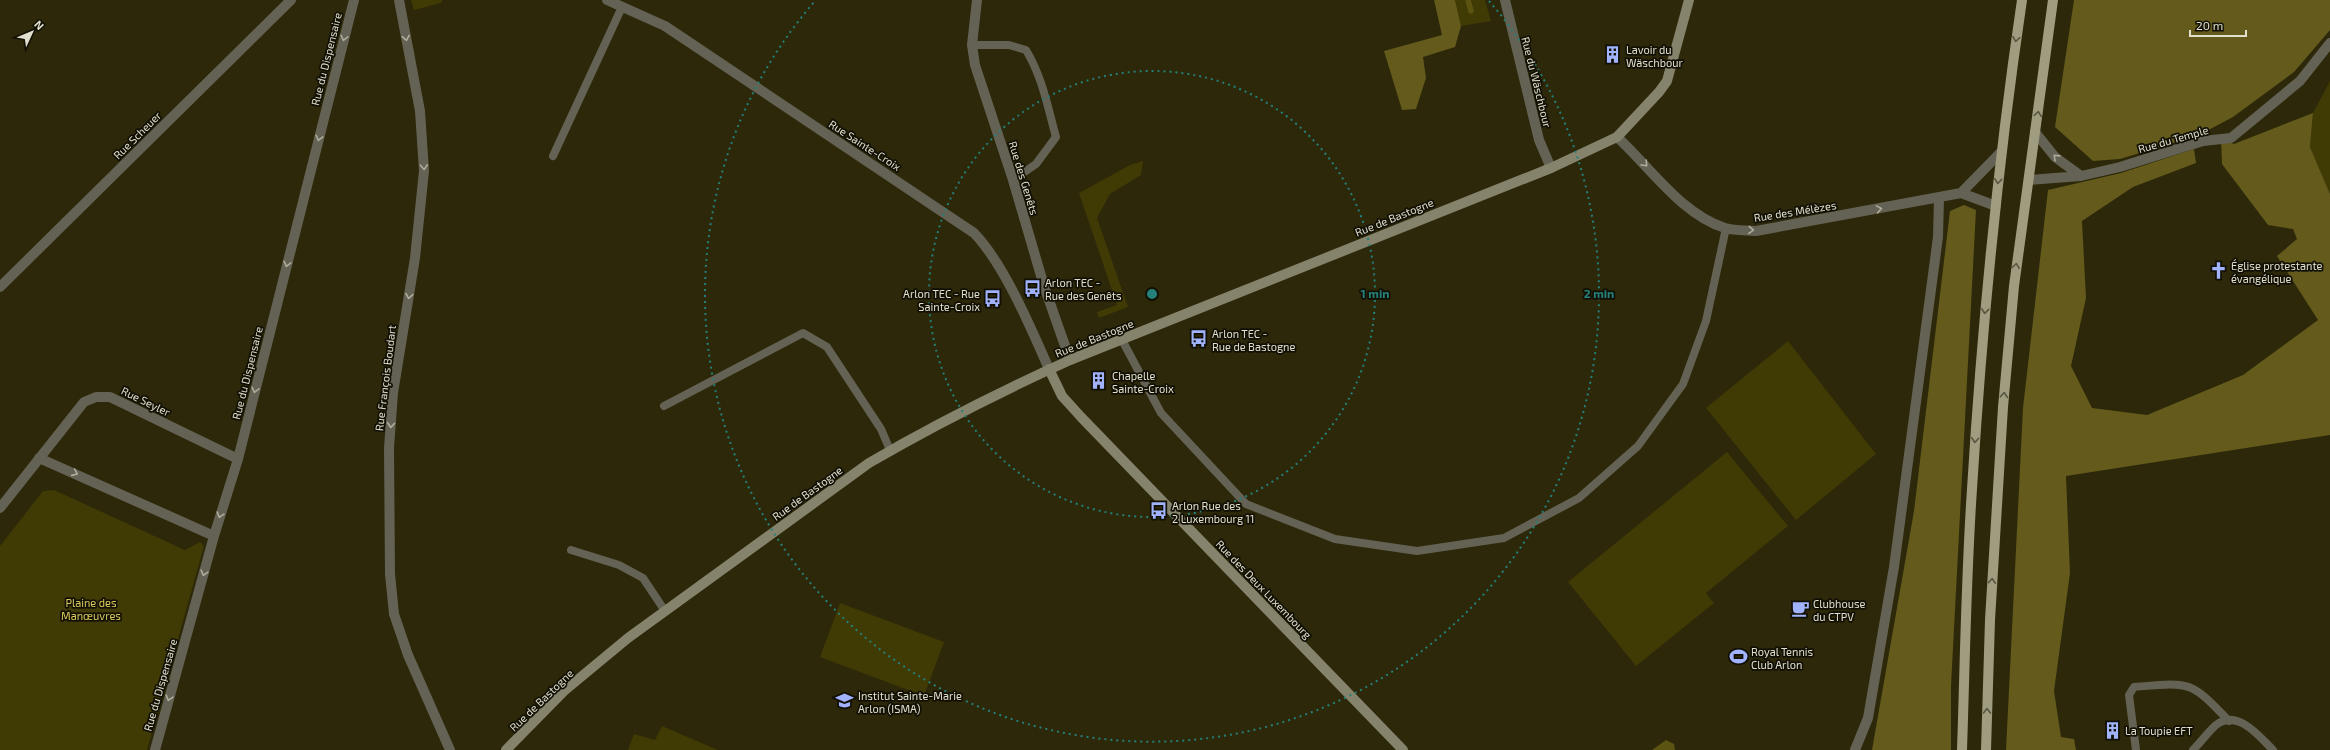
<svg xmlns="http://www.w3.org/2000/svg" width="2330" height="750" viewBox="0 0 2330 750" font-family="'Exo 2',sans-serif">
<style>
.green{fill:#403a05}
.forest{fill:#635a1c}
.water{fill:#5b5312}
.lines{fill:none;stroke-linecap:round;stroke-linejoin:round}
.stream{stroke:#5b5312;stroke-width:5.5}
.lane{stroke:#646254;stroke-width:8}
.street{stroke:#646254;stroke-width:10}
.secondary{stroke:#86836d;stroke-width:10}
.primary{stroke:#a09c80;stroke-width:10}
.oneway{stroke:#afad9d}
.oneway2{stroke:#595642}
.ring{fill:none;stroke:#248078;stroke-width:2;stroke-dasharray:2 4}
.labels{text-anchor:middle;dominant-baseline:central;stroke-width:3.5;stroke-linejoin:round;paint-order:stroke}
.poi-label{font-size:11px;fill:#e1dfcd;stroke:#121005;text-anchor:start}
.street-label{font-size:11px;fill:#e1dfcd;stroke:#121005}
.park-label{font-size:11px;fill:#daca5b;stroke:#121005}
.centre{fill:#248078;stroke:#121005;stroke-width:2}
.ring-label{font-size:12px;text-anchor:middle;font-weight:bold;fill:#248078;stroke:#121005;stroke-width:3.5;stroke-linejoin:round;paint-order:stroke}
</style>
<rect width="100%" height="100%" fill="#2c2809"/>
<!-- green -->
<path class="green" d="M411,0H443L441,3L414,10Z
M1455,0H1485L1491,21L1461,26Z
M2330,81V194L2310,147L2313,113Z
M1143,161L1141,175L1110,194L1097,218L1128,307L1099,318L1097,312L1117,305L1079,193L1130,165Z
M1788,341L1876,454L1796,520L1706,408Z
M1727,452L1788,526L1706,593L1714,603L1636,666L1568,582Z
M54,490L185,550L200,542L204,546L147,750H0V546L43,491Z
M840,603L944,642L924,696L820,657Z
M662,726L718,750H628L634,734L655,740Z"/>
<!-- forest -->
<path class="forest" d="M1434,0H1455L1461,26L1455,47L1423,57L1426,78L1416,109L1402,110L1384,51L1442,35Z
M2074,0H2330V30L2294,72L2233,117L2199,135L2120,159L2093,161L2055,127Z
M2313,113L2310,147L2330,194V435L2066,476L2070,573L2054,691L2061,737L2074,739L2076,750H2006L2023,408L2048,190L2121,173L2194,149L2196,163L2133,187L2082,221L2086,298L2071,366L2092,408L2147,415L2243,375L2318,320L2277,256L2297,239L2293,229L2268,225L2222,164L2221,139L2234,144Z
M1964,205L1976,210L1951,686V750H1872L1914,511L1950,211Z"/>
<!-- water -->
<path class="water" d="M1666,740L1674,744L1675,750H1652Z"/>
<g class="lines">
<!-- stream -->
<path class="stream" d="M1468,0L1471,11"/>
<!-- lane -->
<path class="lane" d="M972,45H1009L1026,50C1042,76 1048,108 1056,137L1036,164L1013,180
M553,156L622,7
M1122,340L1161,413L1246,504L1335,539L1417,551L1504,538L1579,498L1638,446L1683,384L1706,321L1726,228
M664,406L803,333L827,347L881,429L890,450
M571,550L619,565L643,578L665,611
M2136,750L2129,695L2134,687C2190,682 2190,680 2229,721
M2193,750C2201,742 2208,732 2216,725C2237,708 2260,737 2273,750"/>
<!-- street -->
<path class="street" d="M399,0L420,111L424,171L415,258L393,393L389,448L390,574L394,614L408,655L450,750
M607,0L665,26L974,233C1004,264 1031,328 1049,369
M977,0L972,45L975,65L1013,180L1044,286L1070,360
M1505,0L1539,140L1551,168
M2035,132L2055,157L2081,176
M1617,137C1650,167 1681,214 1725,228C1735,231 1747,230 1756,231L1961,193
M2029,180L2081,176L2120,167L2203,141L2231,138L2300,81L2330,43
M1996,206L1961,193L2002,151
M0,287L291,0
M39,458L214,536
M0,508L84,402L96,397H110L238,459
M155,750L214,536L238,459L354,0
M1855,750L1868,718L1894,567L1938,237L1939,198"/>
<!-- secondary -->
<path class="secondary" d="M1049,369L1062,396L1081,417L1403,750
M506,750L564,691L628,638L869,463C934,425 1002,391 1070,360L1551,168L1617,137L1659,92L1667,81L1689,0"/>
<!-- primary -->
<path class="primary" d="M1962,750C1965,663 1966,576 1972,489C1982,325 1998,162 2022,0
M1986,750L1990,620L2003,407L2014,286L2053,0"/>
</g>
<!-- one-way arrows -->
<defs><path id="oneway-chevron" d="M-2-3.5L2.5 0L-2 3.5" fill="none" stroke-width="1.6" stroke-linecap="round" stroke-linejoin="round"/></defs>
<g class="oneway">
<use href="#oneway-chevron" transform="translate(344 38) rotate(104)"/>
<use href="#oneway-chevron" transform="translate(406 38) rotate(79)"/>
<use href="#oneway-chevron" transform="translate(319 138) rotate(104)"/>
<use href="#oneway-chevron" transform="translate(2056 157) rotate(-136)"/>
<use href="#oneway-chevron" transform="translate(1645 164) rotate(47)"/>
<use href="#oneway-chevron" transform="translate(424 167) rotate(87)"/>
<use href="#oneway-chevron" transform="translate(1879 209) rotate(-10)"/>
<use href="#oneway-chevron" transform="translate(1751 230) rotate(3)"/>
<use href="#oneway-chevron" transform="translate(287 264) rotate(104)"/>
<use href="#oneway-chevron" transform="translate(409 296) rotate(99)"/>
<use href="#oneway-chevron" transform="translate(255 390) rotate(104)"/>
<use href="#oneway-chevron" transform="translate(391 425) rotate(94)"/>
<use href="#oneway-chevron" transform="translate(75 473) rotate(24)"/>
<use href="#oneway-chevron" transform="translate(220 515) rotate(107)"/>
<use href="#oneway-chevron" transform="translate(204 573) rotate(106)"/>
<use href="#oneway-chevron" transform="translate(169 698) rotate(106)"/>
</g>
<g class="oneway2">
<use href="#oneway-chevron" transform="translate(2016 39) rotate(99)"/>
<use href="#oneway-chevron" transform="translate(2038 114) rotate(-82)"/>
<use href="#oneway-chevron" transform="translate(1998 181) rotate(96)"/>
<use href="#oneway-chevron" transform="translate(2016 266) rotate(-82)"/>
<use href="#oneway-chevron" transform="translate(1985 311) rotate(96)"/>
<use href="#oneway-chevron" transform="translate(2004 395) rotate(-85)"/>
<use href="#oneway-chevron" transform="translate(1975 440) rotate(94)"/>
<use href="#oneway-chevron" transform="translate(1992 581) rotate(-86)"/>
<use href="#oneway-chevron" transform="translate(1987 711) rotate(-89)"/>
</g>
<!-- distance rings -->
<g class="ring">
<circle cx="1152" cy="294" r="223"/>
<path d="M1489 1A447 447 0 1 1 815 1"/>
</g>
<!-- icons -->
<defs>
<symbol id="building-bare" viewBox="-9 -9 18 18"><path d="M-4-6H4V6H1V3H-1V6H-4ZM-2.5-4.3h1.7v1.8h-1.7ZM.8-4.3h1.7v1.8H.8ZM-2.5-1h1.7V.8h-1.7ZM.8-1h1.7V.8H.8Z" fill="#a1b3fd" stroke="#121005" stroke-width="2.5" paint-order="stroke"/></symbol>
<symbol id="church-bare" viewBox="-9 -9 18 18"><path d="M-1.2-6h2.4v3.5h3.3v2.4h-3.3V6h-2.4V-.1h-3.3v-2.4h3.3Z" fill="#a1b3fd" stroke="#121005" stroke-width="2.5" paint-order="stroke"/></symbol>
<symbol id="bus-bare" viewBox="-9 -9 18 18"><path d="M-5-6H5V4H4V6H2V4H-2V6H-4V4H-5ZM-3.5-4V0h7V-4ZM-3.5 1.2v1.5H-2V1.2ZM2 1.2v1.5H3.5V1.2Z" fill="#a1b3fd" stroke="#121005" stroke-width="2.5" paint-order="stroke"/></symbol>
<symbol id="cafe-bare" viewBox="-9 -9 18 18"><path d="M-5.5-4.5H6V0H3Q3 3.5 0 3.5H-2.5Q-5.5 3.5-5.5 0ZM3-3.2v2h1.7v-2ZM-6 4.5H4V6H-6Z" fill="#a1b3fd" stroke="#121005" stroke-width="2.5" paint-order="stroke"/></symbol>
<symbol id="stadium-bare" viewBox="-9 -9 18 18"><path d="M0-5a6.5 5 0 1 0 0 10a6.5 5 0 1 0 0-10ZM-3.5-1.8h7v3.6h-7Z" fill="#a1b3fd" stroke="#121005" stroke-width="2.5" paint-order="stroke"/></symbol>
<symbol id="school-bare" viewBox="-9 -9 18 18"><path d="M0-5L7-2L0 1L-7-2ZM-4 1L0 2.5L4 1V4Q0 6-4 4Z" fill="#a1b3fd" stroke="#121005" stroke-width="2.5" paint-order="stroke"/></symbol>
</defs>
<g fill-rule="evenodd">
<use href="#building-bare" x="1600" y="42" width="25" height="25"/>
<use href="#church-bare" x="2206" y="258" width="25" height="25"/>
<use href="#bus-bare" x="1020" y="276" width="25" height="25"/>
<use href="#bus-bare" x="980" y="286" width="25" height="25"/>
<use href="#bus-bare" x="1186" y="326" width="25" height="25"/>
<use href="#building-bare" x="1086" y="368" width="25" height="25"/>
<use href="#bus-bare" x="1146" y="498" width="25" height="25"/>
<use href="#cafe-bare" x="1788" y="596" width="25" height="25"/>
<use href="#stadium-bare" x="1726" y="644" width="25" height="25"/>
<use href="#school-bare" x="832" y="688" width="25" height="25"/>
<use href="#building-bare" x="2100" y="718" width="25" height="25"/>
</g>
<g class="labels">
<!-- poi labels -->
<g class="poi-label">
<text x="1626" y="49">Lavoir du<tspan x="1626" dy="13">Wäschbour</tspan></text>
<text x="2231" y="265">Église protestante<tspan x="2231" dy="13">évangélique</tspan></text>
<text x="1045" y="282">Arlon TEC -<tspan x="1045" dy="13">Rue des Genêts</tspan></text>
<text x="980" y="293" text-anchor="end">Arlon TEC - Rue<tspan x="980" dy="13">Sainte-Croix</tspan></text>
<text x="1212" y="333">Arlon TEC -<tspan x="1212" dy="13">Rue de Bastogne</tspan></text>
<text x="1112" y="375">Chapelle<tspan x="1112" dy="13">Sainte-Croix</tspan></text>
<text x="1172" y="505">Arlon Rue des<tspan x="1172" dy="13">2 Luxembourg 11</tspan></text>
<text x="1813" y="603">Clubhouse<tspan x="1813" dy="13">du CTPV</tspan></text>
<text x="1751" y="651">Royal Tennis<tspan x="1751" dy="13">Club Arlon</tspan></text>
<text x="858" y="695">Institut Sainte-Marie<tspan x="858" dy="13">Arlon (ISMA)</tspan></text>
<text x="2125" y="730">La Toupie EFT</text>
</g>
<!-- street labels -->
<g class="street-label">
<text transform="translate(326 59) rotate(-76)">Rue du Dispensaire</text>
<text transform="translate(1537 82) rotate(76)">Rue du Wäschbour</text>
<text transform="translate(137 135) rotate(-45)">Rue Scheuer</text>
<text transform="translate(2173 139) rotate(-16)">Rue du Temple</text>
<text transform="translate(865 145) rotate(33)">Rue Sainte-Croix</text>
<text transform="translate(1024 178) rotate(73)">Rue des Genêts</text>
<text transform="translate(1795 211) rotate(-9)">Rue des Mélèzes</text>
<text transform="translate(1394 217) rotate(-22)">Rue de Bastogne</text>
<text transform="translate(1094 338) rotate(-22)">Rue de Bastogne</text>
<text transform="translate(247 373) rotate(-76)">Rue du Dispensaire</text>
<text transform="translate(385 378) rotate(-83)">Rue François Boudart</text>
<text transform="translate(146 401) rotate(26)">Rue Seyler</text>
<text transform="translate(807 493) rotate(-36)">Rue de Bastogne</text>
<text transform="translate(1264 589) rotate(46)">Rue des Deux Luxembourg</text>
<text transform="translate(160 685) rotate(-74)">Rue du Dispensaire</text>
<text transform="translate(541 700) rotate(-44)">Rue de Bastogne</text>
</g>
<!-- park labels -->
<g class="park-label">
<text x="91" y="602">Plaine des<tspan x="91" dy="13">Manœuvres</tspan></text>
</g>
</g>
<circle cx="1152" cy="294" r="6" class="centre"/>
<g class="ring-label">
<text x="1375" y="298">1 min</text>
<text x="1599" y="298">2 min</text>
</g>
<!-- north arrow -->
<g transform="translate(32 32) rotate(46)" stroke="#121005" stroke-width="3" paint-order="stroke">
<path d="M0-3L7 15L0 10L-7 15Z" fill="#e1dfcd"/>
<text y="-6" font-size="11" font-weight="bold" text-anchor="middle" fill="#e1dfcd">N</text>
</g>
<!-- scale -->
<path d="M2190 30v6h56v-6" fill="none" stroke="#e1dfcd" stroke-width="2"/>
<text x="2196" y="30" font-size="12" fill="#e1dfcd" stroke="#121005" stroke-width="3" paint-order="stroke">20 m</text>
</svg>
